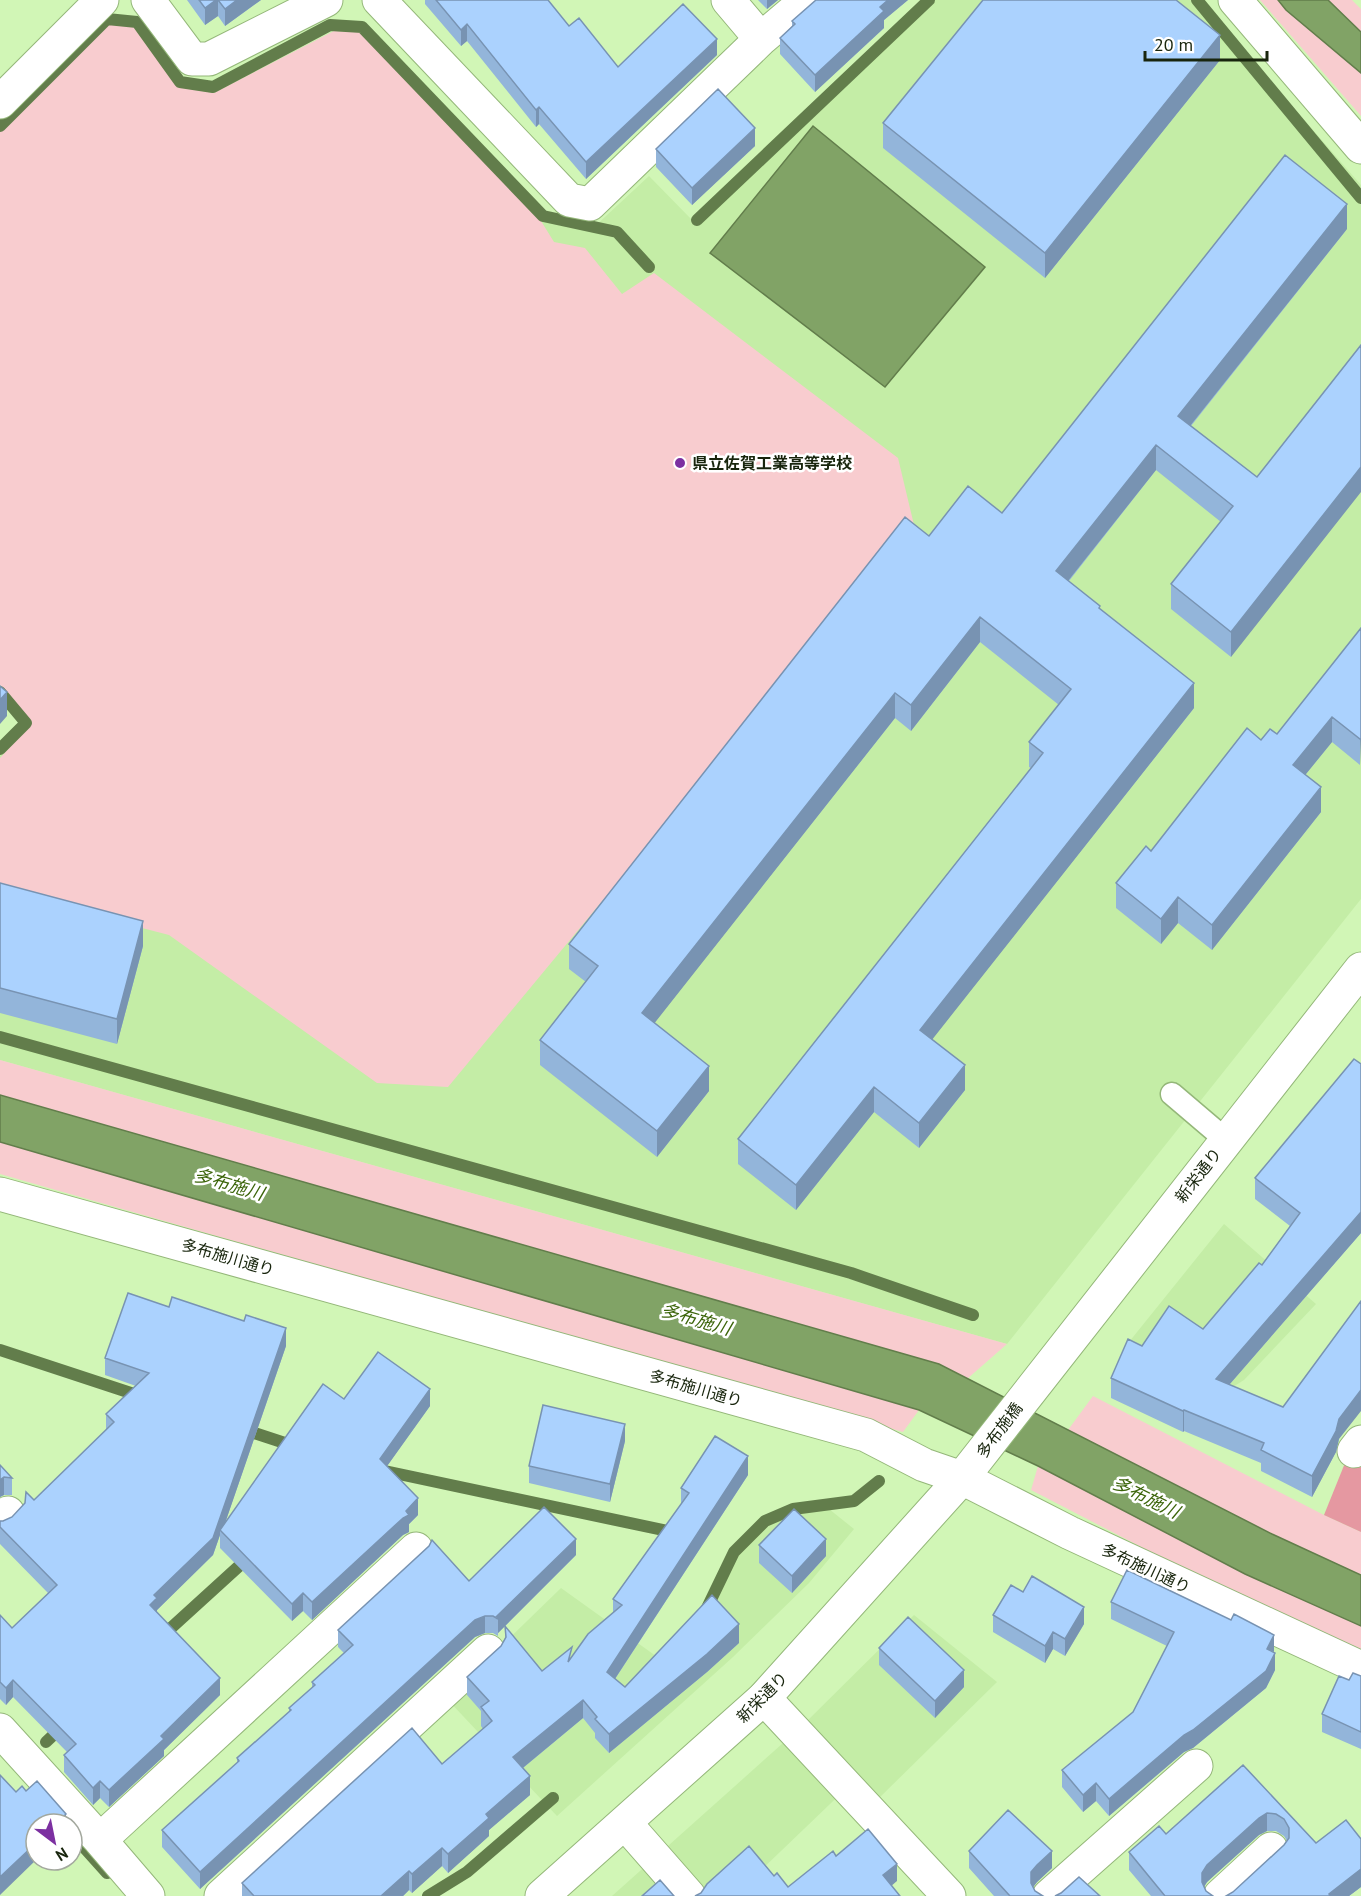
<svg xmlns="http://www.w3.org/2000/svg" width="1361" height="1896" viewBox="0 0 1361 1896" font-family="'PT Sans','Noto Sans JP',sans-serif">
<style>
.built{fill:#c4eda6}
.green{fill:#f8cccf}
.forest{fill:#e598a1}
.water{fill:#81a366;stroke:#627d4b;stroke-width:1.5}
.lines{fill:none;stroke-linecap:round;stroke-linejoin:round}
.stream{stroke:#627d4b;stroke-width:12}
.lane-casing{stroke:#94b779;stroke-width:25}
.street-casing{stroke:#94b779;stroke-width:35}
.secondary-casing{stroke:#94b779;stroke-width:35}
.lane{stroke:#fff;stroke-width:22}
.street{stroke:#fff;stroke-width:33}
.secondary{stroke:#fff;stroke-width:33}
.wall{fill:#93b5da}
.shaded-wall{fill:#7893b2}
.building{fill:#abd2fe;stroke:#7893b2;stroke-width:1.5}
.poi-dot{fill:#7c30a1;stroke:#fff;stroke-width:2}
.labels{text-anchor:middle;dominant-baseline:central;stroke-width:5;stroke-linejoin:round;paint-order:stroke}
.poi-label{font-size:16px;font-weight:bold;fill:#18250d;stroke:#fff;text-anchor:start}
.street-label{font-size:16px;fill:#18250d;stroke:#fff}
.water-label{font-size:18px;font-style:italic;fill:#3c650a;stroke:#fff}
</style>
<rect width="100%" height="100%" fill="#d1f6b6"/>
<!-- built -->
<path class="built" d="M926,0H1205L1279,91L1361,185V899L1007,1344L0,1060V746L23,722L0,696V132L109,23L135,27L178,87L214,93L334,31L362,32L541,221L591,230L649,176L693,221Z
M1224,1224L1316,1304L1244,1380L1220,1395L1125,1347Z
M819,1501L854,1529L809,1583L733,1657L557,1816L447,1699L561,1588L674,1669L733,1548L765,1515Z
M914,1615L997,1682L875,1802L854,1781L734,1896H612L801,1727Z"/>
<!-- green -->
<path class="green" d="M1260,0H1278L1286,10L1361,73V116Z
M1328,0H1352L1361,9V32Z
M109,23L135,27L178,87L214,93L334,31L362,32L541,221L554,242L585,248L622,294L654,273L898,458L914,525L448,1087L377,1083L169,935L0,891V758L32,723L0,685V132Z
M0,1060L1007,1344L967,1379L939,1364L0,1095Z
M0,1142L919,1410L903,1432L0,1174Z
M1093,1396L1324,1515L1361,1532V1575L1272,1534L1068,1430Z
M1038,1466L1245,1574L1361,1626V1649L1238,1597L1031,1490Z"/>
<!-- forest -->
<path class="forest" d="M1347,1458L1361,1466V1532L1324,1515Z"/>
<!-- water -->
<path class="water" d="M1278,0H1328L1361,32V73L1286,10Z
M813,126L985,267L885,387L710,253Z
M0,1095L939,1364L1272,1534L1361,1575V1626L1245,1574L1038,1466L919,1410L0,1142Z"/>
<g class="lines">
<!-- stream -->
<path class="stream" d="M1197,0L1361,198
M0,126L107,19L137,22L180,82L213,87L330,25L362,27L543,216L617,232L649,267
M697,220L929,0
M0,692L26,723L0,749
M0,1037L851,1273L973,1315
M0,1350L143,1397
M242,1429L297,1447
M380,1470L677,1533
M706,1610L734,1552L765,1521L793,1509L854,1501L879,1481
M160,1638L249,1557
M46,1742L63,1726
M72,1834L107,1873
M428,1896L467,1872L553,1798"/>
<defs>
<path id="lane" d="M1172,1094L1226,1140"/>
<path id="street" d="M148,0L192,59H209L326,0
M379,0L569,200L590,204L761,39L807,0
M728,0L761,39
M1235,0L1361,147
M0,102L102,0
M0,1194L866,1435L924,1465L962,1478L1070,1533L1361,1668
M1354,1451L1361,1442
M0,1520L8,1513
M764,1698L949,1896
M0,1730L100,1840L148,1896
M625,1823L689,1896
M100,1840L416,1549
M221,1896L488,1651
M1049,1896L1196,1766
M1220,1896L1271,1849"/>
<path id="secondary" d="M542,1896L764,1698L962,1478L1361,969"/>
</defs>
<!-- lane casing -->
<use href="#lane" class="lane-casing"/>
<!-- street casing -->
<use href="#street" class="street-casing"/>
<!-- secondary casing -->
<use href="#secondary" class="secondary-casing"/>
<!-- lane -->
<use href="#lane" class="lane"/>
<!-- street -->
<use href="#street" class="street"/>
<!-- secondary -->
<use href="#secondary" class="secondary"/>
</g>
<!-- wall -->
<path class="wall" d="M187,0H261L225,26L218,16L205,25Z
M425,0H548L569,26L618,67L717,55L586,179L539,124L536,127L467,41L461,46L425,4Z
M758,0H778L767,9Z
M816,0H908L884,20V28L815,92L780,54V38L792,26V21Z
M1220,60L1045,278L883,148V123Z
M755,146L692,205L656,167V149Z
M1347,229L1191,426L1257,477L1231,657L1171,609V584L1221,522L1156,470L1069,581L1100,609L1194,708L932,1039L965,1090L919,1148L874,1112L796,1210L738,1164V1139L1031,768L1029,767V742L1059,705L980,642L911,731L895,718L654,1023L709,1091L657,1157L540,1065V1040L586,982L569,969V944L929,536L1002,513Z
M1361,628L1360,765L1332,742L1305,775L1321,812L1212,950L1178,923L1161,944L1116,908V883L1151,851L1261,740L1277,734Z
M0,883L143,946L117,1044L0,1013Z
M1361,1064V1233L1229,1385L1339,1439L1336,1452L1312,1497L1261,1471V1463L1184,1431L1183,1432L1111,1398V1378L1142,1346L1203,1329L1262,1265L1290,1226L1255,1199V1178Z
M286,1346L224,1526L344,1399L430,1406L387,1466L418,1515L409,1524V1532L403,1535L312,1620L303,1611L292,1621L220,1548V1535L213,1555L157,1610V1612L220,1695L164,1750V1756L109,1807L100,1798L93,1805L64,1772V1755L67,1752L13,1697L6,1705L0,1699V1615L12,1628L48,1593L0,1544V1527L3,1521L12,1517L34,1500L106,1430V1414L136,1386L105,1375V1358Z
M625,1441L610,1502L529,1483V1466Z
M0,1465L12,1478V1495H4L0,1497Z
M748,1475L615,1679L625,1687L739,1643L707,1672L609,1753L595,1738V1733L583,1718L523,1768L530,1795L489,1830V1836L448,1873L442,1866L412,1893L409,1890L403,1896H242V1883L442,1764L483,1729L481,1726V1711L467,1695V1677L501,1646L505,1638V1626L542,1671L572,1657L613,1613V1599L681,1505V1488Z
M759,1545L826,1556L792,1593L759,1563Z
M576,1555L498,1633V1636L493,1633H485L475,1637L200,1889L162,1847V1830L237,1763V1758L289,1712V1708L312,1688V1682L344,1653L338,1647V1630L469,1581Z
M1111,1602L1274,1652L1275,1670L1266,1688L1193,1748L1184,1752L1109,1816L1096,1801L1083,1812L1062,1787V1770L1133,1712L1167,1646L1111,1619Z
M993,1615L1084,1624L1065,1656L1053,1649L1045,1663L993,1632Z
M879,1648L964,1687L935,1718L879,1665Z
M1361,1676V1749L1322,1732V1714L1349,1680Z
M1243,1765L1316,1843L1361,1839V1887L1349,1896H1226L1233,1892L1284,1845L1287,1841L1284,1836L1276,1831H1267L1259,1835L1207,1882L1204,1887L1206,1891L1213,1896H1151L1129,1870V1852L1166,1834Z
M969,1851L1052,1868L1037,1882L1033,1887L1035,1891L1043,1896H994L969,1868Z"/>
<!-- shaded-wall -->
<path class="shaded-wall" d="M216,0H218V16L205,25V8Z
M237,0H261L225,26V9Z
M767,0H778L767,9Z
M888,0H908L884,20V28L815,92V75L880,7Z
M467,24V41L461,46V30Z
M1220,35V60L1045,278V253Z
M717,39V55L586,179V162Z
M539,107V124L536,127V110Z
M755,128V146L692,205V188Z
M1347,204V229L1178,441V416Z
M1156,445V470L1056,596V571Z
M1361,467V492L1231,657V632Z
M980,617V642L911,731V705Z
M1194,683V708L920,1055V1030Z
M7,692V716L0,724V700Z
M895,693V718L642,1039V1013Z
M1332,717V742L1293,790V765Z
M1360,739H1361L1360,765Z
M1321,787V812L1212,950V925Z
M1178,897V923L1161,944V919Z
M143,921V946L117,1044V1019Z
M965,1065V1090L919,1148V1123Z
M709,1066V1091L657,1157V1131Z
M874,1087V1112L796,1210V1185Z
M1361,1212V1233L1216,1400V1379Z
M286,1328V1346L222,1532L220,1530V1535L213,1555L157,1610V1615L150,1605Z
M430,1389V1406L380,1476V1459Z
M1361,1390V1411L1339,1439L1336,1452L1312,1497V1476L1339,1419Z
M1184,1410V1431L1183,1432V1411Z
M625,1424V1441L610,1502V1484Z
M748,1456V1475L607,1691V1672Z
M4,1477V1495L0,1497V1480Z
M418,1498V1515L409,1524V1532L403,1535L312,1620V1602Z
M576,1539V1555L498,1633V1619L496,1617Z
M826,1539V1556L792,1593V1576Z
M303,1593V1611L292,1621V1604Z
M1084,1607V1624L1065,1656V1639Z
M485,1616V1633L475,1637L200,1889V1872L475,1620Z
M739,1624V1643L707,1672L609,1753V1734Z
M1053,1632V1649L1045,1663V1646Z
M1274,1635V1652L1267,1649Z
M1275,1653V1670L1266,1688L1193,1748L1184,1752L1109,1816V1799Z
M964,1670V1687L935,1718V1701Z
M220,1678V1695L164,1750V1756L109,1807V1790L161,1736Z
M13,1680V1697L6,1705V1688Z
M583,1700V1718L513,1776V1757Z
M530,1776V1795L489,1830V1836L448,1873V1854L486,1814Z
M100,1781V1798L93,1805V1788Z
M1096,1783V1801L1083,1812V1795Z
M1267,1813V1831L1259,1835L1207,1882L1202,1890V1896V1873L1207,1865L1259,1818Z
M66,1814V1824H56Z
M36,1843V1860L0,1895V1877Z
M442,1848V1866L412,1893V1874Z
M1052,1851V1868L1037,1882L1031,1890V1872L1037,1865Z
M897,1864V1881L883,1893V1875Z
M1361,1869V1887L1349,1896H1329V1894Z
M409,1871V1890L403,1896H381Z"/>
<!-- building -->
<path class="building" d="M199,0H216L205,8Z
M218,0H237L225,9Z
M436,0H548L569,26L579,18L618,67L683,4L717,39L586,162L539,107L536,110L467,24L461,30Z
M816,0H888L880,7L884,11L815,75L780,38L795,24L792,21Z
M983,0H1176L1220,35L1045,253L883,123Z
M718,89L755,128L692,188L656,149Z
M1285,155L1347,204L1178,416L1257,477L1361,345V467L1231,632L1171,584L1233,506L1156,445L1056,571L1100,606L1099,608L1194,683L920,1030L965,1065L919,1123L874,1087L796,1185L738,1139L1043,753L1029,742L1071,689L980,617L911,705L895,693L642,1013L709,1066L657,1131L540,1040L598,966L569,944L905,517L929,536L968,486L1002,513Z
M1361,628V739H1360L1332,717L1293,765L1321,787L1212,925L1178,897L1161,919L1116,883L1146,846L1151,851L1247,728L1261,740L1270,729L1277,734Z
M0,686L7,692L0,700Z
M0,883L143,921L117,1019L0,988Z
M1354,1059L1361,1064V1212L1216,1379L1283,1407L1361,1301V1390L1339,1419L1336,1431L1312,1476L1261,1450L1264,1443L1184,1410L1183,1411L1111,1378L1128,1339L1142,1346L1169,1306L1203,1329L1259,1263L1262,1265L1300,1213L1255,1178Z
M128,1293L169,1307L172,1297L244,1321L246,1315L286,1328L213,1538L154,1595L157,1598L150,1605L220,1678L161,1736L164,1739L109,1790L100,1781L93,1788L64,1755L76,1744L13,1680L6,1688L0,1682V1615L12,1628L57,1585L0,1527V1521H3L12,1517L25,1503L26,1492L34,1500L114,1422L106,1414L149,1373L105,1358Z
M378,1352L430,1389L380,1459L418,1498L406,1511L409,1515L403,1518L312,1602L303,1593L292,1604L220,1530L323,1384L344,1399Z
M543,1405L625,1424L610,1484L529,1466Z
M715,1436L748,1456L607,1672L625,1687L712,1595L739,1624L707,1654L609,1734L595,1719L597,1717L583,1700L513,1757L530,1776L486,1814L489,1818L448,1854L442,1848L412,1874L409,1871L381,1896H254L242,1883L412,1728L442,1764L492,1721L481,1707L489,1701L467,1677L501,1646L506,1637L505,1626L542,1671L572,1647L568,1662L588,1634L622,1605L613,1599L689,1493L681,1488Z
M0,1465L12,1478L4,1477L0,1480Z
M544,1507L576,1539L496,1617L498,1619L493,1616H485L475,1620L200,1872L162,1830L239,1761L237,1758L291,1710L289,1708L315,1685L312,1682L353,1645L338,1630L429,1546L432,1540L469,1581Z
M794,1509L826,1539L792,1576L759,1545Z
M1127,1570L1231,1620L1234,1614L1274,1635L1267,1649L1275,1653L1266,1671L1193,1730L1184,1735L1109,1799L1096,1783L1083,1795L1062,1770L1133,1712L1174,1632L1111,1602Z
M1032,1576L1084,1607L1065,1639L1053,1632L1045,1646L993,1615L1011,1585L1023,1592Z
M908,1617L964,1670L935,1701L879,1648Z
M1353,1673L1361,1676V1732L1322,1714L1339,1676L1349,1680Z
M1243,1765L1316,1843L1346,1820L1361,1839V1869L1329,1894L1330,1896H1226L1233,1892L1284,1845L1289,1838V1828L1284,1819L1276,1814L1267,1813L1259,1818L1207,1865L1202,1873V1882L1206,1891L1213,1896H1165L1129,1852L1159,1826L1166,1834Z
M0,1775L16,1792L22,1786L26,1791L37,1781L66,1814L56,1824H36V1843L0,1877Z
M1008,1810L1052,1851L1037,1865L1031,1872V1883L1035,1891L1043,1896H1010L969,1851Z
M868,1829L897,1864L883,1875L900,1896H695L701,1893L707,1884L749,1846L774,1876L777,1873L788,1887L833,1851L836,1856Z
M1079,1877L1100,1896H1055L1061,1893Z
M660,1880L674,1896H642Z"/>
<!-- markers -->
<circle class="poi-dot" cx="680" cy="463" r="6"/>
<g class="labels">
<!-- poi labels -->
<g class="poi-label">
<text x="692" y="463">県立佐賀工業高等学校</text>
</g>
<!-- street labels -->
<g class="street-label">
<text transform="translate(1198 1175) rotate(-52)">新栄通り</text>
<text transform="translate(228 1257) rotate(16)">多布施川通り</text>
<text transform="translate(696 1388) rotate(16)">多布施川通り</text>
<text transform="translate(999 1430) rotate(-53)">多布施橋</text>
<text transform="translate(1146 1568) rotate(25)">多布施川通り</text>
<text transform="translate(762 1697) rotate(-45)">新栄通り</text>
</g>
<!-- water labels -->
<g class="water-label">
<text transform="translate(229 1184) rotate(16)">多布施川</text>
<text transform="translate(696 1319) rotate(16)">多布施川</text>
<text transform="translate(1146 1497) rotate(26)">多布施川</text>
</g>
</g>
<!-- north arrow -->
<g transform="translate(54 1842) rotate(148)"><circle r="28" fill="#ffffff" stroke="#a3a89e" stroke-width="1.5"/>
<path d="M0-4.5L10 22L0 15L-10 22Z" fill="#7c30a1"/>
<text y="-9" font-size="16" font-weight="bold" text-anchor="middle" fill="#18250d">N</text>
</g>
<!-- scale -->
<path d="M1145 51v9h122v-9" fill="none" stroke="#18250d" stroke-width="3"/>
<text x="1154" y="51" font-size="18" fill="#18250d" stroke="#ffffff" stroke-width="4.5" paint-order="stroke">20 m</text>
</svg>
